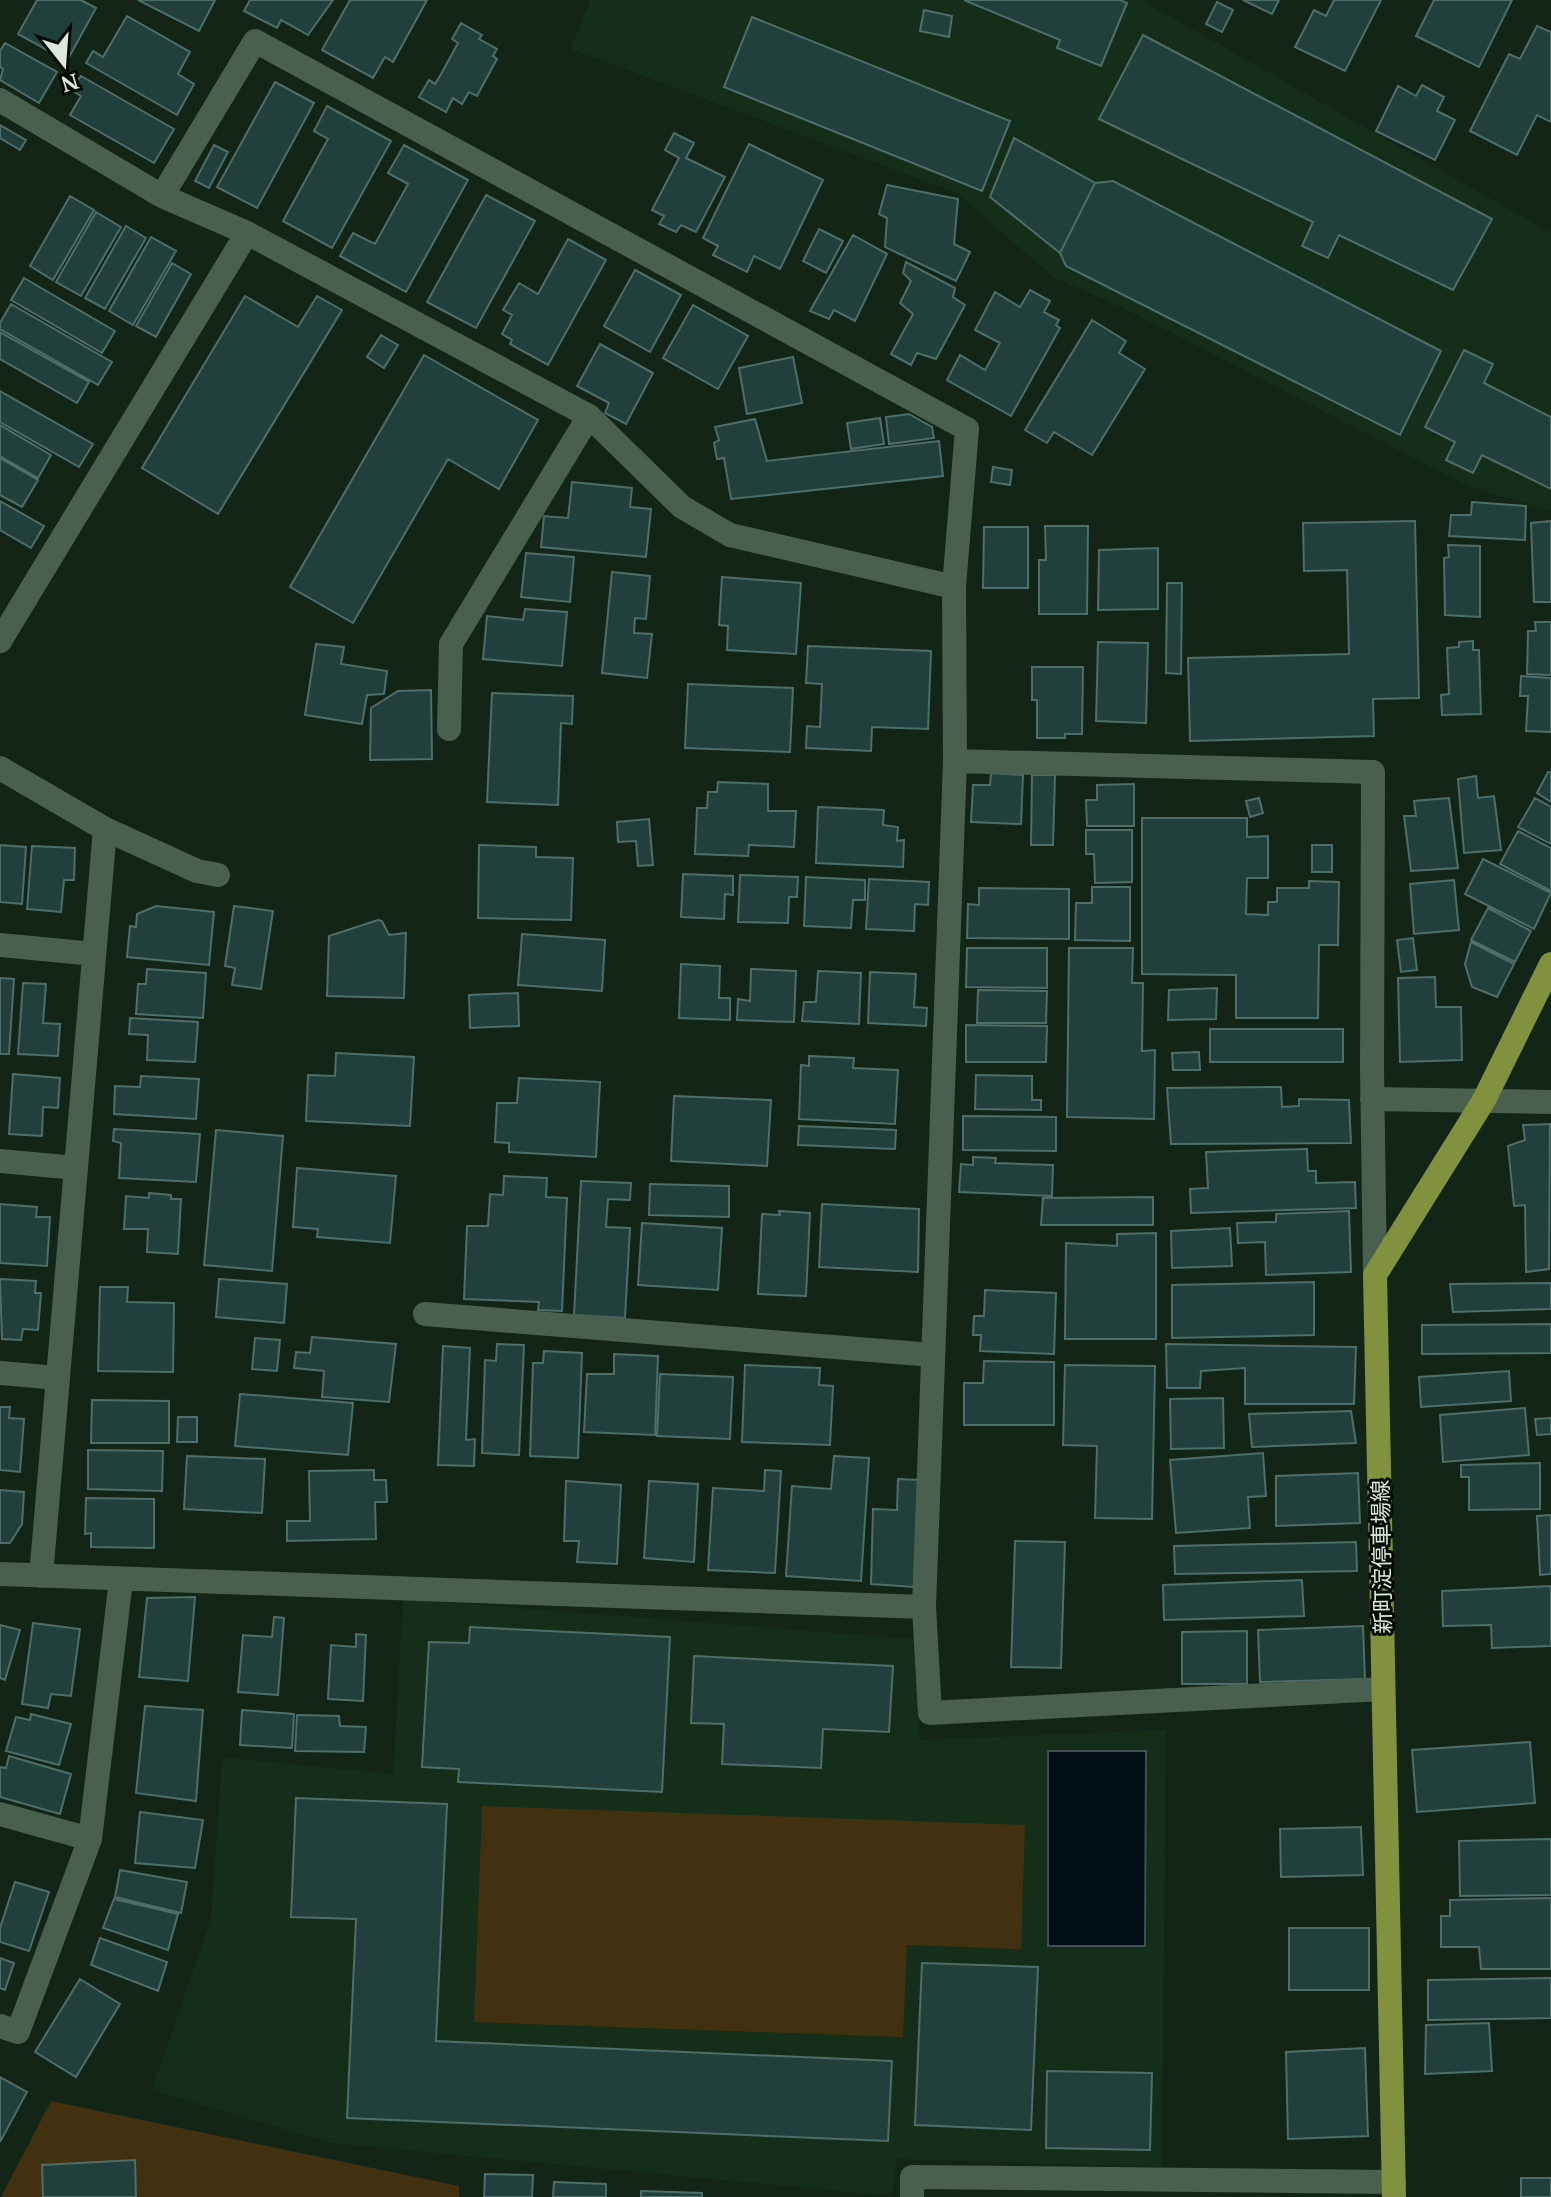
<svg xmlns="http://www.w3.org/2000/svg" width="1551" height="2197" viewBox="0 0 1551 2197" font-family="'PT Serif','Noto Sans JP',serif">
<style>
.built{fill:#142e1a}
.green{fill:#423110}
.water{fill:#010e13;stroke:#434f50;stroke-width:2}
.building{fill:#21403c;stroke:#4e6e69;stroke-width:2}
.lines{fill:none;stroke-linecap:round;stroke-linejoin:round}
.minor{stroke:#4a604e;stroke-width:24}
.major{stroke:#81913e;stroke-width:24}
.labels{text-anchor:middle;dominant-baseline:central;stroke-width:6;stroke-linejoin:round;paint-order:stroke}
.street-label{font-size:22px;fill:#dce8de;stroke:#050c06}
</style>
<rect width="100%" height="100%" fill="#122516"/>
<!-- built -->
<path class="built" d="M590,0H1140L1150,5L1551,233V511L1470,487L1125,309L1053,277L957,193L571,49Z
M403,1599L917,1639L919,1740L1166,1730L1162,2167L897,2159L892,2196L330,2143L152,2090L211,1918L222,1757L393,1774Z"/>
<!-- green -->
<path class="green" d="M482,1806L1025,1825L1021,1949L907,1945L903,2037L474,2022Z
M51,2101L459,2186V2197H1Z"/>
<!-- water -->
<path class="water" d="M1048,1751H1146L1145,1946H1048Z"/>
<!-- building -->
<path class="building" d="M37,0H81L96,8L67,61L18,34Z
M138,0H215L199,31Z
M250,0H333L308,35L281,20L277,28L244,11Z
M350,0H427L393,62L385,57L373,78L322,50Z
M964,0H1120L1127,3L1101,66L1057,48L1060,40Z
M1243,0H1279L1272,14Z
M1334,0H1381L1345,71L1295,47L1314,10L1326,16Z
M1434,0H1512L1479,67L1416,36Z
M1217,2L1233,10L1222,32L1206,24Z
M924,10L952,16L949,37L920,31Z
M127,16L190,52L178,74L194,84L177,115L86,63L93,51L103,57Z
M752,17L1010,121L982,191L724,87Z
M461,23L482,35L479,39L497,49L493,56L497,59L477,96L469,92L462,104L453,98L446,112L419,97L429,80L435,84L440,76L458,43L452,39Z
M1537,26L1551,32V122L1537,115L1517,155L1470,131L1509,54L1520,59Z
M1143,35L1492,219L1453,290L1339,235L1328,258L1302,246L1313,222L1099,119Z
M5,43L57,72L39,103L0,80L3,69L0,67V51Z
M81,76L174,129L154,163L70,115L81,96L71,90Z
M275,82L314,103L257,208L217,187Z
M1422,85L1444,97L1437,111L1455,120L1435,160L1376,131L1398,86L1416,96Z
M327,106L391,141L332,248L283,221L328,139L314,131Z
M0,125L26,140L20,150L0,138Z
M674,133L694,143L686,158L725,177L696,232L681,225L676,232L659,224L664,216L652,210L679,158L665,150Z
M1014,138L1095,183L1060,253L990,197Z
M749,144L823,180L780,269L754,256L747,272L713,255L718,246L703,238Z
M214,145L228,152L209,188L195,181Z
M404,145L468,180L406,292L340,256L353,233L375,244L408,184L388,173Z
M1113,181L1441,351L1400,435L1066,266L1060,253L1095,183Z
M887,185L958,199L954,244L970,252L956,281L885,247L887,218L879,214Z
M486,195L535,221L476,328L427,302Z
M70,196L94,210L53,280L30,266Z
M96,212L121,227L81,296L56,282Z
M126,226L146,238L105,309L85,298Z
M819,229L843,241L826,273L803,261Z
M853,235L887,254L855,321L834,310L829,319L810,311Z
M151,237L176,251L133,325L109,311Z
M568,239L606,260L548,365L510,344L512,340L502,334L512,315L503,310L519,283L538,294Z
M906,262L955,288L953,297L965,305L936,359L917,353L911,365L891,354L913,314L900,303L911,281L903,273Z
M172,263L191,274L156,337L136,326Z
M635,270L681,295L650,352L604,326Z
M24,278L115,331L102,353L11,300Z
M1030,290L1050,301L1044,312L1059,320L1056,325L1060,328L1011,416L947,380L960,355L985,370L1000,343L975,330L995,292L1020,307Z
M245,296L298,327L317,296L342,310L218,514L142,468Z
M11,304L112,362L98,385L0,329V323Z
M693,305L748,336L718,389L663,358Z
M1092,320L1126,341L1119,353L1145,369L1092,455L1054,432L1047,443L1025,430Z
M0,332L89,382L77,403L0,359Z
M381,335L398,345L384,368L367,357Z
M600,344L653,373L626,424L605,413L609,403L577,386Z
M1464,350L1493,364L1484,383L1551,417V489L1482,455L1473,473L1446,460L1455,442L1425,427Z
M424,355L538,420L499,489L448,459L353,623L290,587Z
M793,357L802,403L747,414L739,368Z
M0,391L93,444L79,467L0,422Z
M909,414L932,427L934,438L889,444L886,417Z
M880,418L884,444L851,449L847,423Z
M755,419L767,461L939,441L943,476L731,499L724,458L717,459L714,443L719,440L715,427Z
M0,425L51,455L38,478L0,456Z
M0,458L38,480L22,507L0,495Z
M993,467L1012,470L1010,485L991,482Z
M572,482L632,488L630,507L651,509L646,557L541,547L544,516L568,518Z
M0,501L44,526L31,548L0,530Z
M1472,502L1526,506L1525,540L1449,536L1451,515H1471Z
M1415,521L1419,698L1373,699L1374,736L1190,741L1188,658L1349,654L1347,570L1304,571L1303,523Z
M1551,521V602H1534L1531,523Z
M1045,526H1088L1087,614H1039V560H1046Z
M984,527H1028V588H983Z
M1448,545L1480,546V617L1445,615L1444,558L1449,557Z
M1158,548V609L1098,610L1099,550Z
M526,553L574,557L570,602L521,597Z
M612,572L650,576L646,619L635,618L634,633L652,634L647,678L602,673Z
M722,577L801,583L796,654L727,650L728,626L719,625Z
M1167,583H1182L1181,674L1166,673Z
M525,609L567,612L562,666L483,659L487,616L523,620Z
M1535,622H1551V675L1527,674L1528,631H1536Z
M1473,641V650H1479L1481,714L1442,715L1441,695L1449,694L1447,648L1459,647V642Z
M1098,642L1148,643L1146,723L1096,721Z
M316,644L344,647L341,664L387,671L384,694L367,695L362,724L305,715Z
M808,646L931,651L928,729L872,727L871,751L806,748L807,726L820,727L822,684L806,683Z
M1032,667H1083L1082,734H1065V738H1037V700H1032Z
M1521,676L1551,678V732L1526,731L1528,696H1520Z
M688,684L793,688L790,752L685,748Z
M431,690L432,759L370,760L371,708L398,691Z
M492,693L573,696L572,724L561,723L558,805L487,802Z
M1548,772H1551V802L1537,793Z
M991,773L1023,775L1021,824L971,822L973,785H990Z
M1032,775H1055L1053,845H1031Z
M1476,776L1478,798L1494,796L1501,850L1464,853L1458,779Z
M718,782L768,784V811H796L794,847L749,845L748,856L695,854L697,808H707L708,792H717Z
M1134,784V826H1087L1086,800H1097V785Z
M1259,798L1263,813L1250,817L1246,801Z
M1449,798L1458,868L1411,871L1404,816H1416L1414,801Z
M1535,798L1551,807V844L1518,827Z
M818,807L884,810L883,825L898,827L897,841L904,840L903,867L816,863Z
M1142,818H1247V837L1268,836V878H1247L1246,914L1268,915V902H1277V888H1309V881L1339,882L1338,945H1319L1318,1018H1236V975L1142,974Z
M649,819L653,865L638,866L636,841L618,842L617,822Z
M1086,830H1132V882L1095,883L1094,854H1086Z
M1518,831L1551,848V891L1500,864Z
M0,845L26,847L22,904L0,902Z
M479,845L536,847V857L573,858L571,920L478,918Z
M1312,845H1332V872H1312Z
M32,846L75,848L74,880H64L61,912L27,909Z
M1483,859L1551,893L1534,929L1465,894Z
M683,874L733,876V895L725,894L724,919L681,917Z
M740,875L798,877L797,897H789L788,923L738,922Z
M806,877L865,880V900H853L851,928L804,926Z
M869,879L929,882L928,905L915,904L914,931L866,929Z
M1454,880L1459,930L1414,934L1410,884Z
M1092,887H1130V941L1075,940L1076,903H1092Z
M979,888L1069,889V939L967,938L968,904L979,905Z
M156,906L214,912L209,965L127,957L130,926L136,927L137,914Z
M234,906L273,911L261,989L232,985L235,968L225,966Z
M1488,908L1531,931L1515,962L1471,940Z
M378,920L382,921L389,935L406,933L404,998L327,996L329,936Z
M522,934L605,940L602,991L518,985Z
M1413,938L1417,970L1401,972L1397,940Z
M1471,942L1514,964L1497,997L1472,987L1465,964Z
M967,948H1047V988L966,987Z
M1069,948H1133L1132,983H1143L1142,1051L1155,1050L1154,1119L1067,1117Z
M681,964L720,966L719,998H730V1020L679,1018Z
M147,969L206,973L203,1018L136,1014L138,984H146Z
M751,969L796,971L794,1022L737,1020L738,999L750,1001Z
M818,971L861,973L859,1024L802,1021L804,1002H816Z
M870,972L916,974L914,1007L927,1008L926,1026L868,1023Z
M1435,977L1436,1007H1461L1462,1060L1400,1062L1398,978Z
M0,978L14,979L9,1054H0Z
M23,983L46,984L43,1023L60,1024L58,1056L18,1054Z
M1217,988L1216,1019L1168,1020L1169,990Z
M978,990L1047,991L1046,1023H977Z
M518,993L519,1026L470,1028L469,995Z
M130,1018L198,1022L195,1062L147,1060L148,1035L129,1034Z
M966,1025L1047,1026L1046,1062H966Z
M1210,1029H1343V1062H1210Z
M1199,1052L1200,1070H1173L1172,1053Z
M336,1053L414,1057L410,1126L306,1121L308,1075L335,1076Z
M809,1056L854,1058L853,1068L898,1070L895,1124L799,1119L801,1065L809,1066Z
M13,1074L60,1078L58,1108L43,1107L42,1136L9,1134Z
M976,1075L1032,1076V1100H1041V1110L975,1109Z
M141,1076L199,1079L196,1119L114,1114L115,1086L140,1087Z
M519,1078L600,1082L596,1157L509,1152V1143L495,1142L497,1103H517Z
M1281,1087L1282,1107L1299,1106V1099L1349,1100L1351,1143L1171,1144L1167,1088Z
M674,1096L771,1100L767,1166L671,1161Z
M963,1116L1056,1117V1151L963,1150Z
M1550,1124L1549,1269L1526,1272L1525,1205L1514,1206L1508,1146L1525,1140L1523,1125Z
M799,1126L896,1130L895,1149L798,1145Z
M114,1129L200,1134L196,1182L119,1178L121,1143L113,1141Z
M216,1130L283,1136L272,1271L204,1265Z
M1307,1149L1308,1171H1316V1183L1355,1182L1356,1208L1191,1213L1190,1189L1208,1188L1206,1152Z
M973,1157L996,1158L995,1163L1053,1165L1052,1196L959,1192L961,1164L973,1165Z
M297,1168L396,1176L390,1243L317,1237L318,1229L293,1227Z
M504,1176L547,1178L546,1197L567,1198L562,1311L538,1310L539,1302L464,1299L467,1226H488L490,1194L503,1195Z
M581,1181L631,1183L630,1200L608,1199L606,1227L630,1228L625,1318L574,1315Z
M650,1184L729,1186V1217L649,1215Z
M149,1193L171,1195V1199H181L178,1254L147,1252L148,1229H124L126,1196L149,1198Z
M1153,1197V1225H1041L1043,1198Z
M0,1204L37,1207L36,1217H50L47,1266L0,1263Z
M822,1204L919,1209L918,1272L819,1267Z
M779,1211L810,1213L806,1296L758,1294L762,1214L780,1215Z
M1349,1211L1351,1272L1266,1275L1265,1242L1238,1243L1237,1223L1276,1222V1214Z
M642,1223L722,1228L718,1290L638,1285Z
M1230,1228L1232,1266L1172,1268L1171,1231Z
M1156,1233V1339H1065L1066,1243L1117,1246V1234Z
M0,1279L36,1281L35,1293H41L38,1330L23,1329L21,1340L2,1339Z
M219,1279L287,1284L284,1323L216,1317Z
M1314,1282V1335L1172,1338V1285Z
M1551,1283V1309L1453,1312L1450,1284Z
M100,1287H128L127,1302L174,1303L173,1372L98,1371Z
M985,1290L1056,1293L1054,1354L980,1351L981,1335H973L974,1316H984Z
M1551,1324V1353L1422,1354V1325Z
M312,1337L396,1344L389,1402L322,1397L324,1371L294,1368L296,1352L310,1353Z
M255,1338L280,1340L277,1371L252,1369Z
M497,1344L524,1345L519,1455L482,1453L485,1360L496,1361Z
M1166,1344L1356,1347L1354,1404H1245V1368L1201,1371L1200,1388H1167Z
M443,1346L470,1348L466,1440L475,1439L474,1466L438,1465Z
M544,1351L582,1353L578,1458L530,1456L533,1363H543Z
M614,1354L658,1356L655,1435L584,1432L587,1374H614Z
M984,1361L1054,1362V1425H964V1383H983Z
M745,1365L820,1368L819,1385L833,1386L830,1445L742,1442Z
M1065,1365L1155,1366L1152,1519L1095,1518L1097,1446L1063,1445Z
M1509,1371L1511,1401L1421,1407L1419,1377Z
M660,1374L733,1377L730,1439L657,1436Z
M240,1394L353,1403L348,1455L235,1446Z
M1223,1398L1224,1448L1171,1449L1170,1399Z
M92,1400L169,1401V1443H91Z
M0,1407H10L9,1418L24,1419L20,1472L0,1470Z
M1525,1408L1529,1455L1443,1462L1440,1415Z
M1351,1411L1356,1443L1252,1447L1249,1414Z
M178,1417H197V1442H177Z
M1551,1418V1434L1537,1435L1535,1419Z
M88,1450L163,1451L162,1491L88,1489Z
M1263,1453L1266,1496L1248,1497L1250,1528L1176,1533L1170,1460Z
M187,1456L265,1459L262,1513L184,1509Z
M834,1456L869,1458L861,1581L786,1576L792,1486L831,1489Z
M1540,1463V1509L1469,1510V1477H1461V1465Z
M374,1470V1480H386L387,1502H375L376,1539L287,1541V1521H310L309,1471Z
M765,1470L781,1471L775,1573L708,1570L713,1488L764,1491Z
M1358,1473L1360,1523L1276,1526V1476Z
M898,1479L919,1480L914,1587L871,1584L873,1509L897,1510Z
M566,1481L621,1485L617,1564L577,1562L579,1541H564Z
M649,1481L698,1484L694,1562L644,1558Z
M0,1490L24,1492L22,1524L10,1543H0Z
M86,1498L154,1499V1548L91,1547V1533L85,1534Z
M1551,1515V1574L1540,1575L1537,1516Z
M1015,1541L1065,1542L1061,1668L1011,1667Z
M1356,1542L1357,1571L1175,1574L1174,1546Z
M1302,1580L1304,1616L1164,1620L1163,1585Z
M1551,1586V1646L1492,1648L1491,1625L1443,1626L1442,1591Z
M195,1597L188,1681L139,1677L147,1598Z
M274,1617L284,1618L278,1695L238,1692L243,1635L272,1637Z
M33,1623L80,1629L71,1696L51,1694L48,1708L22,1704Z
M0,1625L20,1630L5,1680L0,1678Z
M1363,1626L1365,1679L1260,1682L1258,1630Z
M470,1627L670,1637L662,1792L458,1782L459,1769L422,1767L429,1642L469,1643Z
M1247,1631V1684H1182V1632Z
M356,1634L366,1635L363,1701L328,1699L331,1645L356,1647Z
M694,1656L893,1666L889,1732L823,1729L821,1768L722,1764L724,1724L691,1723Z
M145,1706L203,1710L196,1801L136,1793Z
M242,1710L294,1714L292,1748L240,1745Z
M31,1714L71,1724L59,1765L6,1751L16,1717L30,1720Z
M297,1715L339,1716L340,1726L366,1727L364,1752L295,1751Z
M1530,1742L1535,1803L1417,1812L1412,1750Z
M9,1756L71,1774L60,1814L0,1797V1767L6,1768Z
M296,1798L447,1804L436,2041L892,2061L888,2141L347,2118L356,1919L291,1917Z
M140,1812L203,1820L195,1868L135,1863Z
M1361,1827L1363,1875L1281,1877L1280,1829Z
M1551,1839V1895L1460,1896L1459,1841Z
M120,1870L187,1882L181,1913L115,1897Z
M15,1882L49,1892L29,1951L0,1942V1928Z
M1551,1898V1969H1481L1479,1947H1441V1916H1450V1900Z
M114,1899L178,1914L168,1950L103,1928Z
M1289,1928H1369V1990H1289Z
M100,1938L167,1962L158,1991L91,1965Z
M0,1958L14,1963L5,1990L0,1988Z
M922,1963L1038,1967L1031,2130L915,2125Z
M1551,1978V2018L1428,2020V1980Z
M80,1979L120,2004L76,2077L35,2052Z
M1489,2023L1492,2071L1425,2074L1426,2025Z
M1365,2048L1368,2136L1288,2139L1286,2052Z
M1047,2071L1152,2073L1150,2150L1046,2148Z
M0,2077L27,2092L0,2142Z
M135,2160L136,2197H43L42,2165Z
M485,2174L533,2175L532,2197H484Z
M1521,2178H1551V2197H1521Z
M554,2182L606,2184V2197H553Z
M641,2191L702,2193V2197H641Z"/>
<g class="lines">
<!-- minor -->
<path class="minor" d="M0,100L162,196L247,233L589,416L682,507L730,535L954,587
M162,196L255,41L967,429L954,587L955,761L924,1607L930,1713L1383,1689
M0,641L247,233
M449,729L451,644L589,416
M955,761L1373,772L1372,1067L1375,1275
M0,768L105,829L197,871L218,875
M0,945L94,954
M1372,1099L1551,1102
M0,1161L76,1168
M425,1314L933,1355
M0,1373L58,1378
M0,1574L924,1607
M41,1576L105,829
M0,1814L90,1839
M0,2026L18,2032L90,1839L121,1580
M912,2197V2177L1394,2182"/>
<!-- major -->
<path class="major" d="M1394,2197L1375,1275L1484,1100L1551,964"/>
</g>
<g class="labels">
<!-- street labels -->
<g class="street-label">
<text transform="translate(1381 1557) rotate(-91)">新町淀停車場線</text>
</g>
</g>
<!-- north arrow -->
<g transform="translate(64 64) rotate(163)" stroke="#050c06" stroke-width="6" paint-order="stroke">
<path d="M0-6L14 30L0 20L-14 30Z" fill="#dce8de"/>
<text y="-12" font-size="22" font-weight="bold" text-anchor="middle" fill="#dce8de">N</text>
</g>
</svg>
